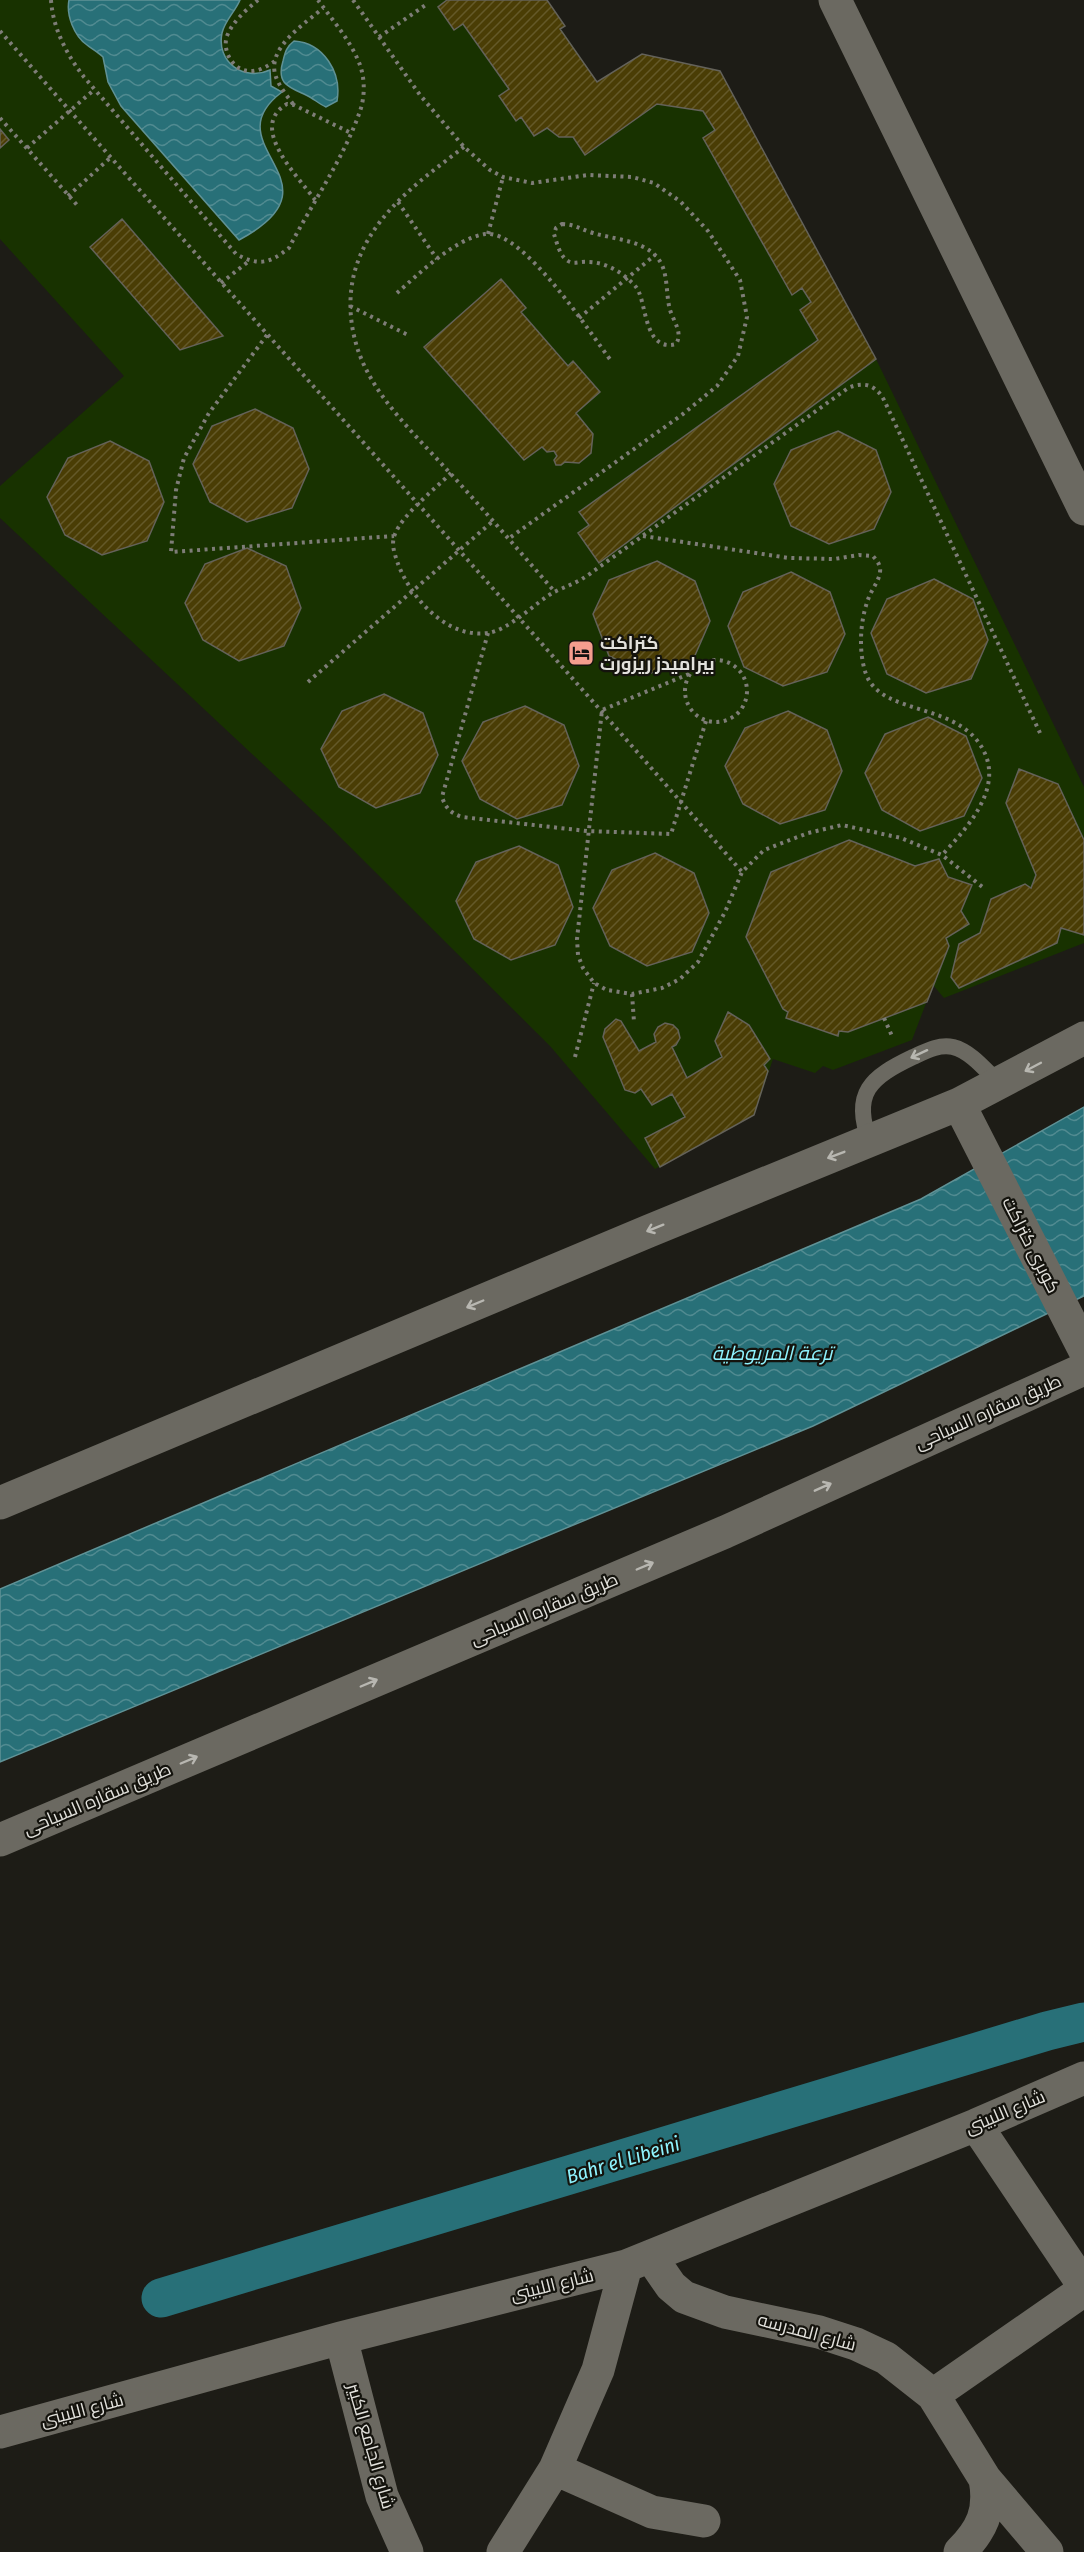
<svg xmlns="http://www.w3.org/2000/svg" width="1084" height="2552" viewBox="0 0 1084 2552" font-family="'Fira Sans Condensed',Cairo,sans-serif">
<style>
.park{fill:#183200}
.water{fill:url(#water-waves);stroke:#609296;stroke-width:1.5}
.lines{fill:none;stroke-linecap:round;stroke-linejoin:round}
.canal{stroke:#287078;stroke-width:39}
.building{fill:url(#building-hatch);stroke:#64625a;stroke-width:1.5}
.path{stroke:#7e7d77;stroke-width:4;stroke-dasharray:3 4.5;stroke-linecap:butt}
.lane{stroke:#6b6961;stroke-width:16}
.street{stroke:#6b6961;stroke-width:33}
.secondary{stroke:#6b6961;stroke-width:33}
.oneway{stroke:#b8b7b1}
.labels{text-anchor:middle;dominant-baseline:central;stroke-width:4.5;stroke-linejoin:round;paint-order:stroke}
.poi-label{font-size:18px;font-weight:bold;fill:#e2e1dc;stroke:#14130d;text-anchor:start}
.street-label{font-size:18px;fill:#e2e1dc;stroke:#14130d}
.water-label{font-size:20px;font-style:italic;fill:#8ff3fe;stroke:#14130d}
</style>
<defs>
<pattern id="water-waves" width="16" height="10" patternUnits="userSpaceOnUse" patternTransform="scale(1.5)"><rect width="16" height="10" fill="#287078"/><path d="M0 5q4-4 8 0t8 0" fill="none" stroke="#518b91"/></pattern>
<pattern id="building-hatch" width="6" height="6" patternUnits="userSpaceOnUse" patternTransform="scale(1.5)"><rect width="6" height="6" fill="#4a3d05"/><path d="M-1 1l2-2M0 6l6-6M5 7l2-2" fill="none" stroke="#645929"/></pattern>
</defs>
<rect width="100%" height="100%" fill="#1d1c16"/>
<!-- park -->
<path class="park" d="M0,0H547L565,26L561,29L597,82L720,71L876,359L1084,787V943L944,998L933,985L912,1040L833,1070L823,1066L815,1073L773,1059L754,1115L655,1169L550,1046L329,826L0,518V486L124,376L0,239Z"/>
<!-- water -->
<path class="water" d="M69,0H240C235,12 225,20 222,33C216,62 244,82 270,70L271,86L282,92C210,146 348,182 239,240L121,106L108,82L103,57C98,52 92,49 87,45C74,36 66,15 69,0Z
M294,41C324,43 342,73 337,101L326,107C319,104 313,98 306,95C289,87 276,84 283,61C285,53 286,47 294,41Z
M1084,1107V1296L813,1426L0,1762V1589L921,1199Z"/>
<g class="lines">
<!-- canal -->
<path class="canal" d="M161,2298L1047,2031L1084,2022"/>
</g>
<!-- building -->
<path class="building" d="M447,0H547L565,26L560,29L597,82L642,54L720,71L876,359L599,563L578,533L589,525L579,512L818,340L800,310L811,302L802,288L792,295L703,138L715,130L703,111L657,104L585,155L573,137H559L547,128L534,136L521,117L516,121L499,96L509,89L463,24L454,30L438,7Z
M0,129L9,140L0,148Z
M122,219L223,336L180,350L90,247Z
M501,279L526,308L521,312L568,366L573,361L600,392L576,413L593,434L591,453L579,463L565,462L561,465H556L554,460L557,456L554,451L547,452L542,447L524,460L424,347Z
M255,409L293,428L309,469L292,508L247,522L210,502L193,464L212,426Z
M838,431L876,450L891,492L874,529L829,544L791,526L774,484L791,450Z
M110,441L149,461L164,502L147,541L102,555L65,535L47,497L68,458Z
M247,548L286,566L301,608L284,646L239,661L203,640L185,603L205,564Z
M657,561L695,581L710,621L693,660L648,674L609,656L593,614L609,580Z
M791,572L830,592L845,634L827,672L783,686L744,667L728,626L743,592Z
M934,579L973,599L988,640L971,679L926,693L887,674L871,633L887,599Z
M384,694L423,713L438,755L420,793L376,808L339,787L321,749L342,711Z
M525,706L564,725L579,766L562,805L517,819L480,799L462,761L483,722Z
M788,711L827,730L842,771L825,810L780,824L743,804L725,766L745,728Z
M928,717L966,736L982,778L964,816L920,831L882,810L865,773L885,734Z
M1019,769L1058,784L1084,840V935L1061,928L1057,943L959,988L951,977L959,944L980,933L991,899L1025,884L1031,888L1036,875L1006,803Z
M849,840L915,866L939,859L948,877L972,885L961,911L969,924L946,938L949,946L927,1002L848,1032L839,1031L838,1036L786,1018L788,1012L783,1009L746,937L771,872Z
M519,846L558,865L573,907L555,945L511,960L474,939L456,901L476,862Z
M655,853L694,873L709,913L692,952L647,966L610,946L593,908L612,870Z
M728,1012L749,1025L770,1059L764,1065L768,1071L754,1115L660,1167L645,1138L685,1117L672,1094L652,1105L641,1089L635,1093L625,1090L603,1037L605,1029L616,1019L621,1021L639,1051L656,1042L654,1034L658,1027L665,1023L673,1025L678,1030L680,1038L676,1045L672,1047L687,1078L722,1057L715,1041Z"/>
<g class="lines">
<!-- path -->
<path class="path" d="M51,0C53,29 67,55 84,77L236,254C258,266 269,264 289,248C311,205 345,156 360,111C365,97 365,79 360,65C351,41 333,21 318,0
M258,0C246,10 233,21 227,36C222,50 232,70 249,71C258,72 268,66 275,61
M353,0L420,95L464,147L490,170L503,177L532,183L588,175L632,177L654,183L681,202L708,231L740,280L747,317L738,356L717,386L683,414L508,539
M0,31C246,313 497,590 742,872
M379,37L427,4
M293,104C287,96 279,86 276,77C265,48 306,23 323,8
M0,118L77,205
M464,147C422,179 373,213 356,267C345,302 351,342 368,373C387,409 422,442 449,472C485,511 520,552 555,592
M27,148L95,89
M68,196L110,158
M315,200C298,176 247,127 287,104L294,105L351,133
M398,202L437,259
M562,224C574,224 582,230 593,233C616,240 650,240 662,265C668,279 666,295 670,310C674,322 683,333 676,344C643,353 647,300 636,287C624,273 606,262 588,262C582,261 575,264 570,262C560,258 557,243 554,234L556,228Z
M488,234L503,177
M221,283L249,261
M397,293C420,273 454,239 485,234C523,229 590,333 612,362
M350,306L410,336
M579,318L655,255
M267,335L209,413L184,458L176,490L171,552L394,536
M451,473C435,489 403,514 395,534C391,543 394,552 397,561C409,596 446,639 488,633C509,630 535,603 554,592C567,586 579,582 591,573L848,388C864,381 876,385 884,400L1040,733
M643,536L789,558L834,559L859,555L873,556C877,561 881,565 880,572C879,581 872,589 869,597C860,619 858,652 866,674C882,718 964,700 986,756C1000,793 965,830 942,855
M488,633L442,797C446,809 451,813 462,817L587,831L671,834L706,721
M685 691a31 31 0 1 1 62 0a31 31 0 1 1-62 0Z
M689,674L602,710L577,939L578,955L583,968L594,983L607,990L632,994L662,988L680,979L698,962L725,912L742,872L764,850L808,833L842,825L901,838L942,855L985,889
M308,682L493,521
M632,994L634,1022
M884,1018L892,1036
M575,1057L594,983"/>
<!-- lane -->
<path class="lane" d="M870,1142C851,1093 871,1077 913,1057C926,1051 939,1044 953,1047C972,1052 986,1071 1000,1084"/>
<!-- street -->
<path class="street" d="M835,0L1084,509
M976,2125L1084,2286
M651,2257L671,2286L684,2297L725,2312L819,2332L856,2344L886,2358L933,2395L985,2479C991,2511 982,2530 960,2552
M341,2338L382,2496L407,2552
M933,2395L1084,2290
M0,2432L341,2338L626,2266L976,2125L1084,2078
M555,2469L652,2512L704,2521
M985,2479L1047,2552
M503,2552L555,2469L598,2370L626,2266"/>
<!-- secondary -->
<path class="secondary" d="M959,1104L1084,1349
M0,1503L649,1231L959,1104L1084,1038
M0,1840L725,1532L1084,1369"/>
</g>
<!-- one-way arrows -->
<defs><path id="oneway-shaft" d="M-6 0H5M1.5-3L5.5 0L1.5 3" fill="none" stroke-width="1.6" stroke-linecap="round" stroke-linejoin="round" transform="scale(1.5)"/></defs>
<g class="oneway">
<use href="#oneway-shaft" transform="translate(919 1054) rotate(155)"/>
<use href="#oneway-shaft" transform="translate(1033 1067) rotate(152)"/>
<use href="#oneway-shaft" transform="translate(836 1155) rotate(159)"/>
<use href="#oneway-shaft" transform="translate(655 1228) rotate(158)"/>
<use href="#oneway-shaft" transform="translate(475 1304) rotate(157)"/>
<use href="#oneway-shaft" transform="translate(823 1487) rotate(-24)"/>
<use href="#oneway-shaft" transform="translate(645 1566) rotate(-23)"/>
<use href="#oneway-shaft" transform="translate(369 1683) rotate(-23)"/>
<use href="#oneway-shaft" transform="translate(189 1760) rotate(-23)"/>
</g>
<!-- icons -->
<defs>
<symbol id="hotel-square" viewBox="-11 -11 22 22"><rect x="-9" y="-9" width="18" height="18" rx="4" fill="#f59d8e" stroke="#14130d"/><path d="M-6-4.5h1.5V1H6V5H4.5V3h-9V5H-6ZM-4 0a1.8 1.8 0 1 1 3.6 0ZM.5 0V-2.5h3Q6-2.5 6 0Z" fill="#111"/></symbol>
</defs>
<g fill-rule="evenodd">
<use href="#hotel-square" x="566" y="638" width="30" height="30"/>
</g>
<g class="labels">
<!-- poi labels -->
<g class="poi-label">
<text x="600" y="643">كتراكت<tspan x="600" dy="21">بيراميدز ريزورت</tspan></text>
</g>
<!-- street labels -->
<g class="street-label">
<text transform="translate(1031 1245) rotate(63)">كوبرى كتراكت</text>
<text transform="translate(988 1412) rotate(-24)">طريق سقاره السياحى</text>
<text transform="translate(544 1609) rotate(-23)">طريق سقاره السياحى</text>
<text transform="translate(97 1799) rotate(-23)">طريق سقاره السياحى</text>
<text transform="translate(1005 2112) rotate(-23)">شارع اللبينى</text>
<text transform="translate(552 2285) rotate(-14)">شارع اللبينى</text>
<text transform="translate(807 2332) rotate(15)">شارع المدرسه</text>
<text transform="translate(82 2410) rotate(-15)">شارع اللبينى</text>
<text transform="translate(371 2446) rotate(74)">شارع الجامع الكبير</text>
</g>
<!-- water labels -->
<g class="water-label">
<text x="772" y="1353">ترعة المريوطية</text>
<text transform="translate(623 2160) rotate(-17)">Bahr el Libeini</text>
</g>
</g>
</svg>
